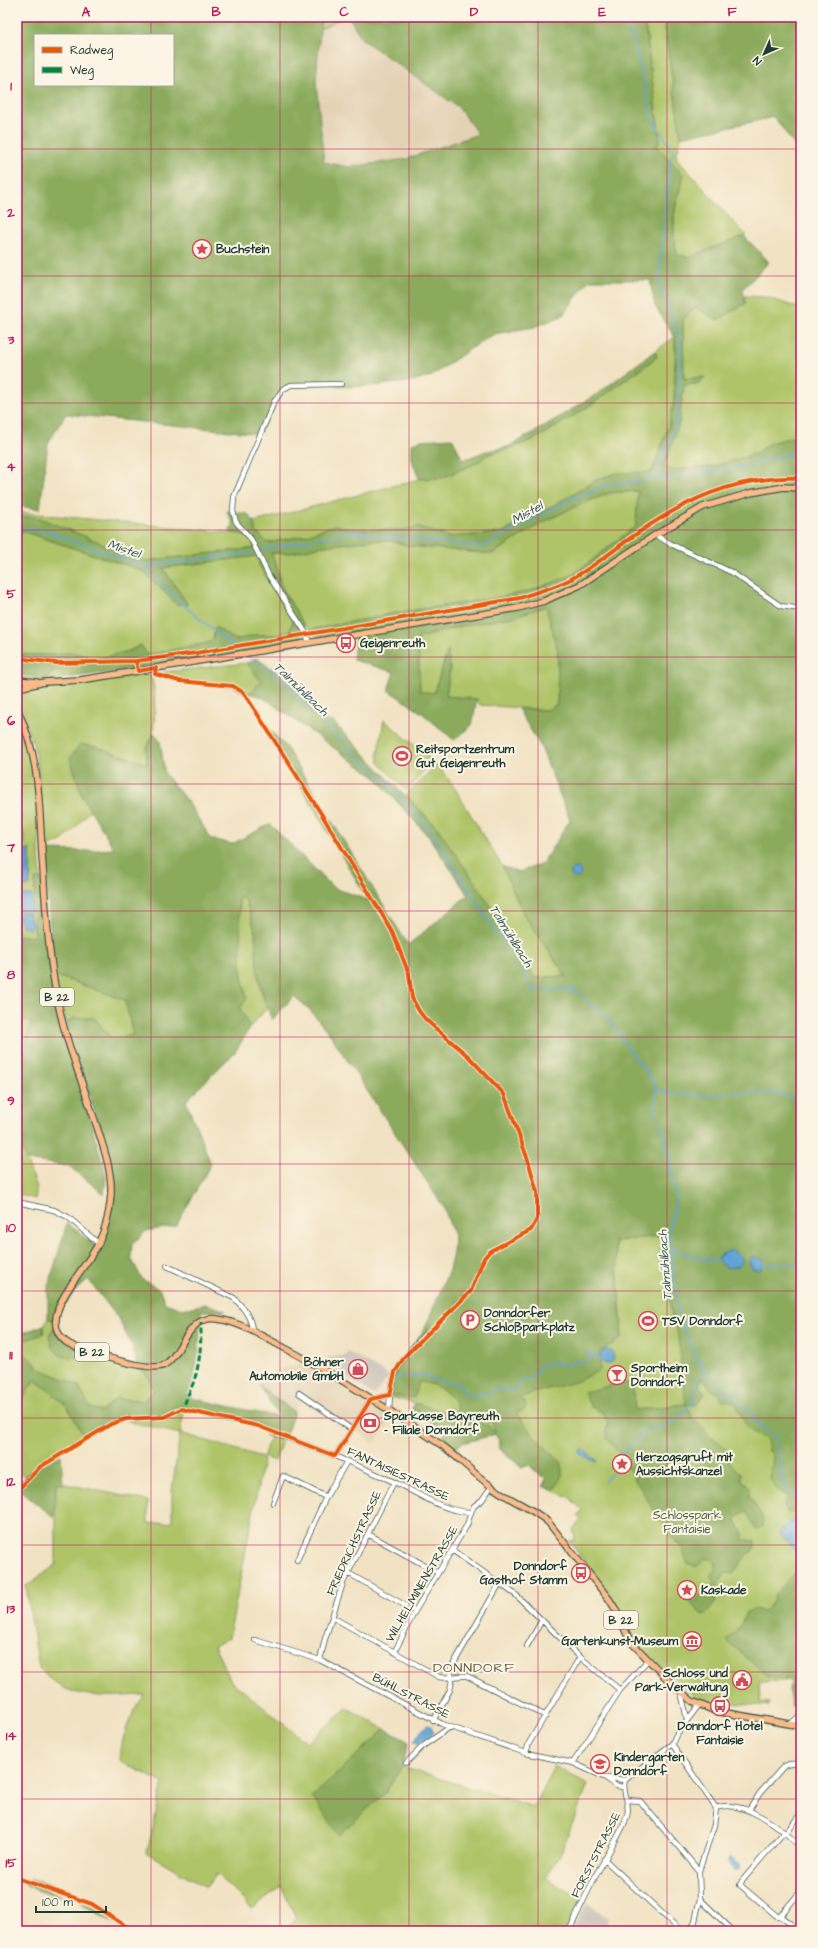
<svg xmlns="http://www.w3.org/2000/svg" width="818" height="1948" viewBox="0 0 818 1948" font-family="'Architects Daughter',sans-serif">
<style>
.built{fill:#e4d2b5}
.industrial{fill:#cbc3b8}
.green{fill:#afc468;stroke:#67804e;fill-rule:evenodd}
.forest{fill:#8baa5c;stroke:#557448;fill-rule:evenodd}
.water{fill:#62a3d5;stroke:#407084}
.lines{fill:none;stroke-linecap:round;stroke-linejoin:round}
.stream{stroke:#62a3d5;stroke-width:1.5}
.minor-casing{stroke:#3e5649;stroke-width:6}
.major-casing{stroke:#3e5649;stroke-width:8}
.minor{stroke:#fff;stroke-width:4.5}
.major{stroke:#fabb8b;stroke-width:5.5}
.quiet{stroke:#00873e;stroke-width:3;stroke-dasharray:6 3;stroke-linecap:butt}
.cycleway-casing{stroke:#fcf5e5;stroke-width:6}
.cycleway{stroke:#e8590c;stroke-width:4}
.grid{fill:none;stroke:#c2185b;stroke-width:1;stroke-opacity:0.55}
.labels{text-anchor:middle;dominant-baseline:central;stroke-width:4;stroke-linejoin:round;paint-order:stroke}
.shield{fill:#fcf5e5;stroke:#617469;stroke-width:1}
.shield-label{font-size:11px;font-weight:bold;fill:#1f3d34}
.poi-label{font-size:12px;font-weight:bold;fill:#1f3d34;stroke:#fcf5e5;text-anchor:start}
.street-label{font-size:12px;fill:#1f3d34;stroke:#fcf5e5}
.park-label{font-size:12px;fill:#435f41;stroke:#fcf5e5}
.water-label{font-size:13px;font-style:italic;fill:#335c64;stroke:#fcf5e5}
.quarter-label{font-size:14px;letter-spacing:1px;fill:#685f4e;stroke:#fcf5e5}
.neatline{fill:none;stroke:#c2185b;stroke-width:1.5}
.grid-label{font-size:13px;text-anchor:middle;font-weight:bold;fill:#c2185b}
</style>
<rect width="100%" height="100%" fill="#fcf5e5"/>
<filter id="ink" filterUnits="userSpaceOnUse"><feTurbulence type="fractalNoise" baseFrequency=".025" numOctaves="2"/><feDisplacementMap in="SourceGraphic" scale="8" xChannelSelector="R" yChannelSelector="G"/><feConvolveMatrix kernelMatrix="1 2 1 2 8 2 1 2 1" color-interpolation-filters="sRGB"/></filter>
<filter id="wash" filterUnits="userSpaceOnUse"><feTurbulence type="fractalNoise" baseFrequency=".012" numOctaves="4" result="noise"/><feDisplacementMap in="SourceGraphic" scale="16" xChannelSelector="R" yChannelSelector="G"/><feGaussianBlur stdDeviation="0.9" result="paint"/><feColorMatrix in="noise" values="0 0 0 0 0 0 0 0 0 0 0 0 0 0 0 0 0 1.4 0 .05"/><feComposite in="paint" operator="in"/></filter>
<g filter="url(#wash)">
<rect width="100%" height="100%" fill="#f1e2c3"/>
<!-- built -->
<path class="built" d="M344,17H349L362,39L458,107L479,134L406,159L348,167L324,162L316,81L319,29Z
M310,1362L340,1379L394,1417L374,1443L303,1396L294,1412L259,1385L268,1373Z"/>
<!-- industrial -->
<path class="industrial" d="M348,1352L390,1376L374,1395L323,1362L326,1358L347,1355Z
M587,1903L608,1918L605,1931H572Z"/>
<!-- green -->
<path class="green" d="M321,17H344L319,29Z
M644,17H663L681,137L676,158C700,183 721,210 746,235L689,257L677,255C671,223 674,206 684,176L657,146L660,140Z
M745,296L766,297L801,309V435L770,443L755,454L712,467L671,470L664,466L679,423L684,385L697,384L704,377L684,379L683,320L695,307L745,304Z
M675,337L674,400L669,425L652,472L600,478L540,513L523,514L512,528L500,533L450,537L418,527L403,530H385L354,529L334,525L307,535L268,543L256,532L254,522L419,479L442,478L478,462L486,455L514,447L539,437L588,407L657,357L655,351Z
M638,491L636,526L573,575L530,591L502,597L397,613L309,630L304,625L281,586L276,564L271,553H291L318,547L372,540L392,541L411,546L492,554L542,523L572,508L609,493Z
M17,512L243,534L251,539L256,548L146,561L39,518L17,516Z
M19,530L143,571L176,604L188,605L163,568L259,555L293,621L289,632L277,635H256L236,640L213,639L208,643L147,655L141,645L129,651L98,659L71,652L55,655H29L17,653V531Z
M546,606L558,652L557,704L548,710L480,705L477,699L446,696L450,669L447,651L434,694L420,691L418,638L462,626L513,617Z
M247,663L261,681L252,692L244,693L233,686L204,685L167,676L163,672Z
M56,671L64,678L42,680L17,678V673L25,675Z
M151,674C158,703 154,735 147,764L97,747L82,796L90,810C81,820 60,852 44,844C40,832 42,816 41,804C40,783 38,764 33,743C29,728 6,695 29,687Z
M17,718C43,766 36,827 41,880L35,879L34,938L17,935V911L32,912V896L17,894V887L30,885V850H17V843H25L23,831L17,829ZM21,913H28L24,928L19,917Z
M384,720L432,760L407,791L379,763L378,753Z
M437,765L452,784L502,866L524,915L566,976L535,978L479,888L438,829L406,795Z
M238,896L246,901C249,910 253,921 255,931C260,956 254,985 268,1007L250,1027L240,1009L247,998L242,978Z
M54,975L125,1000L133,1035L111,1038L74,1018L66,1023Z
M17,1016L31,1022L22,1068L17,1075Z
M17,1137L37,1187L35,1199L17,1194Z
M661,1236L672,1316L677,1329L699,1369L760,1424L801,1495V1683L787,1679L785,1681L759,1682L760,1702L769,1703V1706L700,1701L635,1642L612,1597L569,1541L575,1540L573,1529L581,1520L577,1516L582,1510L569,1497L543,1486L546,1478L538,1473L528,1464L522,1468L499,1448V1441L496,1434L462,1443L455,1450L443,1441L445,1431L412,1410L414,1403L390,1397L392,1384L600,1352L622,1325L615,1241ZM632,1383L635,1410L686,1404L630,1416Z
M48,1318L53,1320L55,1328L49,1336L52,1348C73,1351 139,1359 150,1379C152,1382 152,1387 153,1391L144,1401L116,1398L102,1411L89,1408L78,1385L42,1370L17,1347V1343L43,1334L44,1325Z
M35,1379L66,1404L84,1436L35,1468L26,1477L17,1470V1406Z
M181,1412H184L180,1433L262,1457L263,1460L229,1638L214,1646L231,1681L307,1743L347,1708L385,1729L313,1797L385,1793L402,1767L534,1807L554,1766L588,1784L560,1855L546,1878L582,1899L566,1931H283L296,1918L281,1886L252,1909L217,1874L206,1887L147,1853L163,1783L120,1761C121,1738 130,1713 145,1695C116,1696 84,1700 58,1685C52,1681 45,1674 39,1668L26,1586L56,1565V1482L148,1501V1524L172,1522V1490L180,1434L127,1421L165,1419Z
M271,1434L283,1438L275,1461L263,1457Z"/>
<!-- forest -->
<path class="forest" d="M17,17H321L316,81L324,162L348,167L406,159L478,134L458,107L362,39L349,17H644L660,140L657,146L684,176C674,206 671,223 677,255L689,257L744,236L769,262L743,289L745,304L717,320L695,307L683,320L684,379L705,377L697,384L684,385L679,423L664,466L671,470L712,467L755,454L770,443L801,435V1510L788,1513L784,1505L789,1497L777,1489L770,1479L773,1456L769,1451L767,1439C743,1431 746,1420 734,1402L721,1400L719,1393C709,1391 710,1384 702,1378L699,1386L705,1394L696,1405L686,1404L692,1415V1418L697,1421L711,1438L715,1439L727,1450C725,1460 734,1467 741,1474V1480L750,1487L749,1497C754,1502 762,1516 764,1522L763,1526L756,1530L747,1512L735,1518L744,1536L741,1539L755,1541V1546L752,1553H748L733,1574L726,1573L718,1584L714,1597L716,1601L706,1614L702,1615L684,1597L697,1602V1598C703,1591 710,1591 715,1582L711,1576L715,1571V1563L709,1559H705L696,1567L688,1563L681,1547L670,1535L637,1483L621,1455L607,1439L606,1431L608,1422L603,1413L590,1406L584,1392L622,1383H632L635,1410L686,1404L677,1329L672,1316L661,1236L615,1241L622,1338L600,1352V1370L576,1382L532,1393L521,1398L526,1404L525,1410L516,1413L537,1439L562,1463V1475L554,1491L543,1486L546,1478L538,1473L528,1464L522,1468L499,1448V1441L495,1434L462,1443L455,1450L443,1441L445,1431L412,1410L415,1403L489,1426L495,1433L492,1422L458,1414C457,1410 456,1404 454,1401C447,1390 431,1382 419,1382L414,1398L390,1395L397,1367L425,1328L449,1270L453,1253L454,1236L444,1208L332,1037L310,1010L294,996L272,1020L265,1002L257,969L255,931L246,901L239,896L242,978L247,998L240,1009L250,1027L236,1051L186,1101L211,1164L176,1226L146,1231L132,1244L131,1258L142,1279L160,1290L165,1303L182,1309L207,1304L226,1311H201C199,1343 199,1368 186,1397L279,1417L259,1385L294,1412L285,1437L258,1425L180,1407L164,1416L118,1418L84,1436L66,1404L35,1380L17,1406V1347L42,1370L78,1385L90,1408L102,1411L116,1398L144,1401L153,1391L150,1378L137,1367L133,1348L118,1318L88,1279L75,1291L53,1320L48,1318V1288L67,1223L94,1245L102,1246L113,1201L107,1151L66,1023L74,1018H95L111,1038L133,1035L125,1000L54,975L47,888L46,850L85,851L114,849L82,796L70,758L80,744L97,747L147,764L146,749L154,734L160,741L165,774L190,805L211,839L232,844L270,824L334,888L368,900L265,725L286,747L408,945L468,895L429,837L375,777L261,696L244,693L252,692L261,681L247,663L256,658L287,679L329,723L331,720L438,829L479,888L535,978L566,976L524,915L502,866L519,872L542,864L570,820L541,747L518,709L547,710L557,704L558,652L546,606L513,617L462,626L418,638L420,691L434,693L448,650L450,669L446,696L477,699L472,725L454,740L422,713L388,690L394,672L353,660L356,633L318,637L309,630L397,613L502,597L530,591L573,575L636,526L638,491L609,493L572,508L542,523L492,554L411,546L392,541L372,540L318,547L291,553H271L276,564L281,586L304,625L302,643L113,672L64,678L56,671L46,678L17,673V653L29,655H55L71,652L98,659L129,651L141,645L147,655L208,643L213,639L215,627L236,640L256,635H277L289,632L293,621L259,565V556L163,568L188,605L176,604L143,571L19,530L17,531V516L39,518L146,561L255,548C250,536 244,534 231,533L230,529L232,528L233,525L227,511L248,514L254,522L256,532L268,543L307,535L334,525L354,529L385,530H403L418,527L450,537L500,533L512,528L523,514L540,513L600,478L617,473L652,472L669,425L674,400L676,354L675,337L655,306L650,280H589L562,316L534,327L494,334L470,349L432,376L407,382L370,386L338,387L332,383L283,388L259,434L66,414L48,443L40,509L17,506ZM35,35H173V85H35Z
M663,17H801V154L774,117L681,137Z
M655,351L657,357L588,407L539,437L514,447L486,455L478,462L442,478L419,479L412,460V444L421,440L452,438L463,460L486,451L507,447L533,433L597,394Z
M17,829L23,831L25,843H17Z
M35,879L41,880L51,981L62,1028L104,1167L106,1177L104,1194L69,1166L26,1160L17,1137V1075L22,1068L31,1022L17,1016V935L34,937Z
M44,1325L43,1334L17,1343V1335Z
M55,1328L58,1335L88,1353C69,1362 54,1359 49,1336Z
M61,1455L63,1484L56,1483L54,1517L19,1490L36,1469Z
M801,1572V1697L793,1707H791L789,1688L792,1683L787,1679L768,1676L727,1641L741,1624L746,1612L755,1609L764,1611L773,1602L774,1595L794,1574Z
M385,1729L409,1742L402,1767L385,1793L339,1835L312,1797Z
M30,1880C41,1880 48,1882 56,1889Z
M24,1883L69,1898C53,1894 37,1894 24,1883Z
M80,1903L92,1906L114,1923Z"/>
<!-- water -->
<path class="water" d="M17,850H30V886L17,887Z
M571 873a5 5 0 1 1 10 0a5 5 0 1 1-10 0Z
M17,894L32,895V912L17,911Z
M21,913L30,914L32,926L30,929L23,927L19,917Z
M732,1250L743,1259L739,1266L727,1268L717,1260L722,1254Z
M752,1256L763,1260L761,1270L753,1269L749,1263Z
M600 1357a7 7 0 1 1 14 0a7 7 0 1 1-14 0Z
M583,1449L597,1461L596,1462L580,1454V1451Z
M801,1516V1557L779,1533L791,1520Z
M428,1725L431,1726L434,1732L424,1740L421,1741L420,1743H416L414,1741C417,1736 423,1728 428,1725Z
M730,1858L739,1865V1870H734L727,1863Z"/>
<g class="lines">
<!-- stream -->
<path class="stream" d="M625,17L635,45L652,118L673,151V155
M654,479L677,422L681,341L658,282L671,157
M17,528L42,530L145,566L252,553
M260,550L351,532L482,547L571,499L607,485L732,469L801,451
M145,566C174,599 207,626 242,652
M247,655L278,676L348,748L380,776L429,829L494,929L518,960L532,990L573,989L607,1018L656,1086V1115L666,1138L676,1197L669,1232L678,1313L696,1358L704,1370L712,1377L728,1395L733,1396L745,1406L759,1425L769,1431L775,1437L784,1488L791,1495L801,1498
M656,1089L670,1093L709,1096L729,1093H773L801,1099
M671,1248C686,1255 700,1260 717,1260
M761,1264H801
M408,1376L416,1377L421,1373C432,1381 444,1383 457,1383L467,1395H473
M397,1379L403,1376
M518,1382L532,1378L542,1364H551L553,1362H557L561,1365L571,1364L574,1361L585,1362L589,1359L588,1355L591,1352L593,1356L601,1360
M475,1395L490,1393L494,1389L509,1390L517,1387V1384
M694,1395L700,1377L704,1370
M692,1408L694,1397
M642,1430C663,1430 676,1422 689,1407
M609,1476L614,1472L612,1460L635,1443L642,1431
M605,1481L608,1476"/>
</g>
</g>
<g filter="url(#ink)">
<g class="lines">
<defs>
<path id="minor" d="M655,535L673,545L731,572L781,606L801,609
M309,643L306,633L269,576L251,539L236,522L233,511L234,497L274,402L283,389L291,385L341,384
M17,1202L54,1210L68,1217L99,1244
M167,1266L234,1298C243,1307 252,1318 252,1331
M299,1393L351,1429
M389,1411C390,1371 400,1361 426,1333
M274,1433C314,1447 353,1463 392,1481C417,1492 442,1512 471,1512
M335,1456L371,1399L390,1395
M17,1491L30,1476
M273,1503L283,1476L326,1497
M368,1534L437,1572
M452,1550L516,1595L580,1657L620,1690
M297,1560L326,1497L347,1461
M348,1573L415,1611
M332,1617L439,1677C449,1679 457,1675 467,1676L546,1716
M255,1640L320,1660L442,1724L526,1753L573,1763L606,1778L616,1786L624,1787
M527,1646L542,1620
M395,1651L415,1611L467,1525L471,1512L474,1506L482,1500L491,1487
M320,1660L325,1639L343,1583L394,1482
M681,1692L687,1719
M433,1721L450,1690L452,1680L450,1670L500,1583
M790,1724L801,1715
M672,1744L716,1808L714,1825L699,1871L700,1899L695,1921L690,1931
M526,1753L529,1743L580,1657
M406,1763L423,1746L450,1727
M573,1763L620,1690L648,1660
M606,1778L625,1780
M628,1800L640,1801L699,1871
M716,1808C744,1798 782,1829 801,1847
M749,1810L760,1793L784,1766C791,1763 795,1763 801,1766
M784,1832L742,1881L740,1885L778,1917L780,1916L801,1891
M786,1833L801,1813
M604,1859L681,1931
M700,1899L733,1931
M780,1916L800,1931
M569,1931C581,1907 591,1882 605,1859C613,1844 622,1832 627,1816C631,1802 621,1793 625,1780L672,1744L676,1735L699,1705"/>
<path id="major" d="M17,680L37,682
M17,688L45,682L80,680L138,671L518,608L544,601L580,585L655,535L703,507L750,493L784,487L801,488
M17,709C40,757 39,802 42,854C46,914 49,977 66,1035C75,1065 86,1094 96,1124C103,1146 112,1170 111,1194C110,1209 106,1228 99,1242C89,1267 33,1317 66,1342C79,1351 148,1371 162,1366C182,1358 186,1313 218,1319C239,1322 260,1335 279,1345C337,1375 389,1410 443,1446C460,1459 474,1474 491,1486C508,1500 531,1507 548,1522L609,1599L616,1610L630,1641L671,1683L692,1701L715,1711L801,1726"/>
</defs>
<!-- minor casing -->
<use href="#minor" class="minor-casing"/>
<!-- major casing -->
<use href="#major" class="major-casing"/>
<!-- minor -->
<use href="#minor" class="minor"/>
<!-- major -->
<use href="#major" class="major"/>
<!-- quiet -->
<path class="quiet" d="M799,1128L801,1129
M178,1410C184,1407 186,1401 188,1395C200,1371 201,1349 201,1322"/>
<defs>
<path id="cycleway" d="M17,658L56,663L136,661L196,653L520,598C536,592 553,588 569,580C591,569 611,552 632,537C683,501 736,475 801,478
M17,1491L40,1467L111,1424L126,1419L164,1417L181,1409L258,1426L335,1456L371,1399L390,1395L395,1372L405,1356L471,1291L484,1258L490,1251L531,1230L537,1219V1192L528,1160L504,1094L468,1056L426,1020L419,1011L412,998L409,974L392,931L322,815L244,693L233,686L179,681L155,674L156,668L138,671L136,661
M17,1878L92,1904L133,1931"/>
</defs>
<!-- cycleway casing -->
<use href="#cycleway" class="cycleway-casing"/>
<!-- cycleway -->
<use href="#cycleway" class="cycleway"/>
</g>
</g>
<!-- grid -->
<path class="grid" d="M151,17V35M280,17V1931M409,17V1931M538,17V1931M667,17V1931M151,85V1931M17,149H801M17,276H801M17,403H801M17,530H801M17,657H801M17,784H801M17,911H801M17,1037H801M17,1164H801M17,1291H801M17,1418H801M17,1545H801M17,1672H801M17,1799H801"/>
<!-- icons -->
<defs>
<symbol id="sight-ring" viewBox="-11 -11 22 22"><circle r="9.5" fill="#fcf5e5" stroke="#d1495b" stroke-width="1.5"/><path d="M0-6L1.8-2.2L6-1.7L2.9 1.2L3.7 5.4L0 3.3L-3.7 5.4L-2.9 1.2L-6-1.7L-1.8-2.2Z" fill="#d1495b"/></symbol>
<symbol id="bus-ring" viewBox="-11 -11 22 22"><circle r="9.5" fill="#fcf5e5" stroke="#d1495b" stroke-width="1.5"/><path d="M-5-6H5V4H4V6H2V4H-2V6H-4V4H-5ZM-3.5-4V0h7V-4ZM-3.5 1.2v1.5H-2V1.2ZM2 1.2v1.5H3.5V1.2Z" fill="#d1495b"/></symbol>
<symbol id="stadium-ring" viewBox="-11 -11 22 22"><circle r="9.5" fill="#fcf5e5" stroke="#d1495b" stroke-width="1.5"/><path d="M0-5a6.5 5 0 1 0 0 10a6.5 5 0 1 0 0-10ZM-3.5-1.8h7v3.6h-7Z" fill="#d1495b"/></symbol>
<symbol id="parking-ring" viewBox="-11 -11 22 22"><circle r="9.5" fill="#fcf5e5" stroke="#d1495b" stroke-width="1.5"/><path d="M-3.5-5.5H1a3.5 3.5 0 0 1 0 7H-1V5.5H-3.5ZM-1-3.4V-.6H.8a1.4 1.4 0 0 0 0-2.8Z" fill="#d1495b"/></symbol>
<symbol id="shop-ring" viewBox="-11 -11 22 22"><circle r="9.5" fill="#fcf5e5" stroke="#d1495b" stroke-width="1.5"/><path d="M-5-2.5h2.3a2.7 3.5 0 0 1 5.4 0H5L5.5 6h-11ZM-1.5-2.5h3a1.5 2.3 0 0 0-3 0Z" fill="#d1495b"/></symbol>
<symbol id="bar-ring" viewBox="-11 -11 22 22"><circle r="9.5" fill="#fcf5e5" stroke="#d1495b" stroke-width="1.5"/><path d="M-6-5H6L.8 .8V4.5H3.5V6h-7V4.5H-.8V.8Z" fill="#d1495b"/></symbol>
<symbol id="bank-ring" viewBox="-11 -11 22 22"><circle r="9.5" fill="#fcf5e5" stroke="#d1495b" stroke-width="1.5"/><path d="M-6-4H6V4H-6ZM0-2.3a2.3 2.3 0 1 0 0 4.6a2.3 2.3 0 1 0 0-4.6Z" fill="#d1495b"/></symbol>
<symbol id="museum-ring" viewBox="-11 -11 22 22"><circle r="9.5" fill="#fcf5e5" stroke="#d1495b" stroke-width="1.5"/><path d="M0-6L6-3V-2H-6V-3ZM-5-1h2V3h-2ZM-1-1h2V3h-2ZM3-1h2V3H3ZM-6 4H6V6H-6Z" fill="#d1495b"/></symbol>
<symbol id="civic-ring" viewBox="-11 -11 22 22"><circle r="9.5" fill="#fcf5e5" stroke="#d1495b" stroke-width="1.5"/><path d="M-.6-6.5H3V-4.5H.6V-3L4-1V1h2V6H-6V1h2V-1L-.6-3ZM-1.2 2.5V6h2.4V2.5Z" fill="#d1495b"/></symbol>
<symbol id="school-ring" viewBox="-11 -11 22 22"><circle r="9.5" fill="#fcf5e5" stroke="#d1495b" stroke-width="1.5"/><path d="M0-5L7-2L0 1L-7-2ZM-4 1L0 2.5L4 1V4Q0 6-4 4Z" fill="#d1495b"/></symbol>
</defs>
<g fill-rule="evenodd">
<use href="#sight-ring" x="191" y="238" width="22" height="22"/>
<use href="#bus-ring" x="335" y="632" width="22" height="22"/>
<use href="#stadium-ring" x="391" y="745" width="22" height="22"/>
<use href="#parking-ring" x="459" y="1309" width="22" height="22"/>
<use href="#stadium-ring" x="637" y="1310" width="22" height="22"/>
<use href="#shop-ring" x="347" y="1358" width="22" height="22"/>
<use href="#bar-ring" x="606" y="1364" width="22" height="22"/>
<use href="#bank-ring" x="359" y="1412" width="22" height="22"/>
<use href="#sight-ring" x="611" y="1453" width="22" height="22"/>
<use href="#bus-ring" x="570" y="1562" width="22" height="22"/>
<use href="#sight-ring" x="676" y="1579" width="22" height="22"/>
<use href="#museum-ring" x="681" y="1630" width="22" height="22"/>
<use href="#civic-ring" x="731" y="1669" width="22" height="22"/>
<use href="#bus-ring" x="709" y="1695" width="22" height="22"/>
<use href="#school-ring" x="589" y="1753" width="22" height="22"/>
</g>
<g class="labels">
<!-- shield labels -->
<g class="shield">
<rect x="40" y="988" width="34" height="18" rx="3"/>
<rect x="75" y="1343" width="34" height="18" rx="3"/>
<rect x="604" y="1611" width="34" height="18" rx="3"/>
</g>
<g class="shield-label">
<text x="57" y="997">B 22</text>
<text x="92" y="1352">B 22</text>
<text x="621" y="1620">B 22</text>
</g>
<!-- poi labels -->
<g class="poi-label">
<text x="216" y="249">Buchstein</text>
<text x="360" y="643">Geigenreuth</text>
<text x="416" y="749">Reitsportzentrum<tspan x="416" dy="14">Gut Geigenreuth</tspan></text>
<text x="484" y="1313">Donndorfer<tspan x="484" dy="14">Schloßparkplatz</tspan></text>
<text x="662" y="1321">TSV Donndorf</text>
<text x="344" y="1362" text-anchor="end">Böhner<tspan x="344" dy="14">Automobile GmbH</tspan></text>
<text x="631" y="1368">Sportheim<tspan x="631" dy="14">Donndorf</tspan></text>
<text x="384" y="1416">Sparkasse Bayreuth<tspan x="384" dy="14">- Filiale Donndorf</tspan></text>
<text x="636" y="1457">Herzogsgruft mit<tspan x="636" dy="14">Aussichtskanzel</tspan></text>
<text x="567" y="1566" text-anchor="end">Donndorf<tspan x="567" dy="14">Gasthof Stamm</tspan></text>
<text x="701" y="1590">Kaskade</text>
<text x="678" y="1641" text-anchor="end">Gartenkunst-Museum</text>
<text x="728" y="1673" text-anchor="end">Schloss und<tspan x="728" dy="14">Park-Verwaltung</tspan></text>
<text x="720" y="1726" text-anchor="middle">Donndorf Hotel<tspan x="720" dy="14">Fantaisie</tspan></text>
<text x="614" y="1757">Kindergarten<tspan x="614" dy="14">Donndorf</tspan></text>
</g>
<!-- street labels -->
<g class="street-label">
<text transform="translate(398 1474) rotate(25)">FANTAISIESTRASSE</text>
<text transform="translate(354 1543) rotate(-65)">FRIEDRICHSTRASSE</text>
<text transform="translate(422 1584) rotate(-60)">WILHELMINENSTRASSE</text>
<text transform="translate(411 1696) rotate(27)">BÜHLSTRASSE</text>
<text transform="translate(596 1855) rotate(-63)">FORSTSTRASSE</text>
</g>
<!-- park labels -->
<g class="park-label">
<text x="687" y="1515">Schlosspark<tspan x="687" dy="14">Fantaisie</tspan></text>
</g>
<!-- water labels -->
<g class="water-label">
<text transform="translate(527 513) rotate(-29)">Mistel</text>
<text transform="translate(124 549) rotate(19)">Mistel</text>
<text transform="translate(301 689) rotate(44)">Talmühlbach</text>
<text transform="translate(511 936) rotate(58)">Talmühlbach</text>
<text transform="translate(665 1265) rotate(-94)">Talmühlbach</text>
</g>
<!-- quarter labels -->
<g class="quarter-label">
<text x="474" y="1668">DONNDORF</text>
</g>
</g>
<!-- margin -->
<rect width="818" height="1948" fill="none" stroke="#fcf5e5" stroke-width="44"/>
<!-- legend -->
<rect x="34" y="34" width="140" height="52" fill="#fcf5e5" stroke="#a4ab9e"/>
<rect x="42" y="47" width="20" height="6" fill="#e8590c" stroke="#a4ab9e"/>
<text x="70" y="54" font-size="12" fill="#1f3d34">Radweg</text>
<rect x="42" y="67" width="20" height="6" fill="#00873e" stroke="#a4ab9e"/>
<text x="70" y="74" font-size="12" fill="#1f3d34">Weg</text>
<!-- north arrow -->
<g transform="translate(764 54) rotate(225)" stroke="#fcf5e5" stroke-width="3" paint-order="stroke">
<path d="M0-3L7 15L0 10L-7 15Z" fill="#1f3d34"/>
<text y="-6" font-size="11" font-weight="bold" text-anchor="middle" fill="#1f3d34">N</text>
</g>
<!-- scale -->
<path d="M36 1906v6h70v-6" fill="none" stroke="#1f3d34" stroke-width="2"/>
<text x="42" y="1906" font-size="12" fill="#1f3d34" stroke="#fcf5e5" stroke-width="3" paint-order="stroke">100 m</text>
<rect x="22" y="22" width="774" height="1904" class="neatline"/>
<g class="grid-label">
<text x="86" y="16">A</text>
<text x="216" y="16">B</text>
<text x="344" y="16">C</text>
<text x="474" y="16">D</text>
<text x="602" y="16">E</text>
<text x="732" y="16">F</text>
<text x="11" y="90">1</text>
<text x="11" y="217">2</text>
<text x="11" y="344">3</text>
<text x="11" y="471">4</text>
<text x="11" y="598">5</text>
<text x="11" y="725">6</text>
<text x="11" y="852">7</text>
<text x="11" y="979">8</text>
<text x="11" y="1105">9</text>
<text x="11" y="1232">10</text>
<text x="11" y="1359">11</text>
<text x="11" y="1486">12</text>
<text x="11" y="1613">13</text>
<text x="11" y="1740">14</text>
<text x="11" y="1867">15</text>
</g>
</svg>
